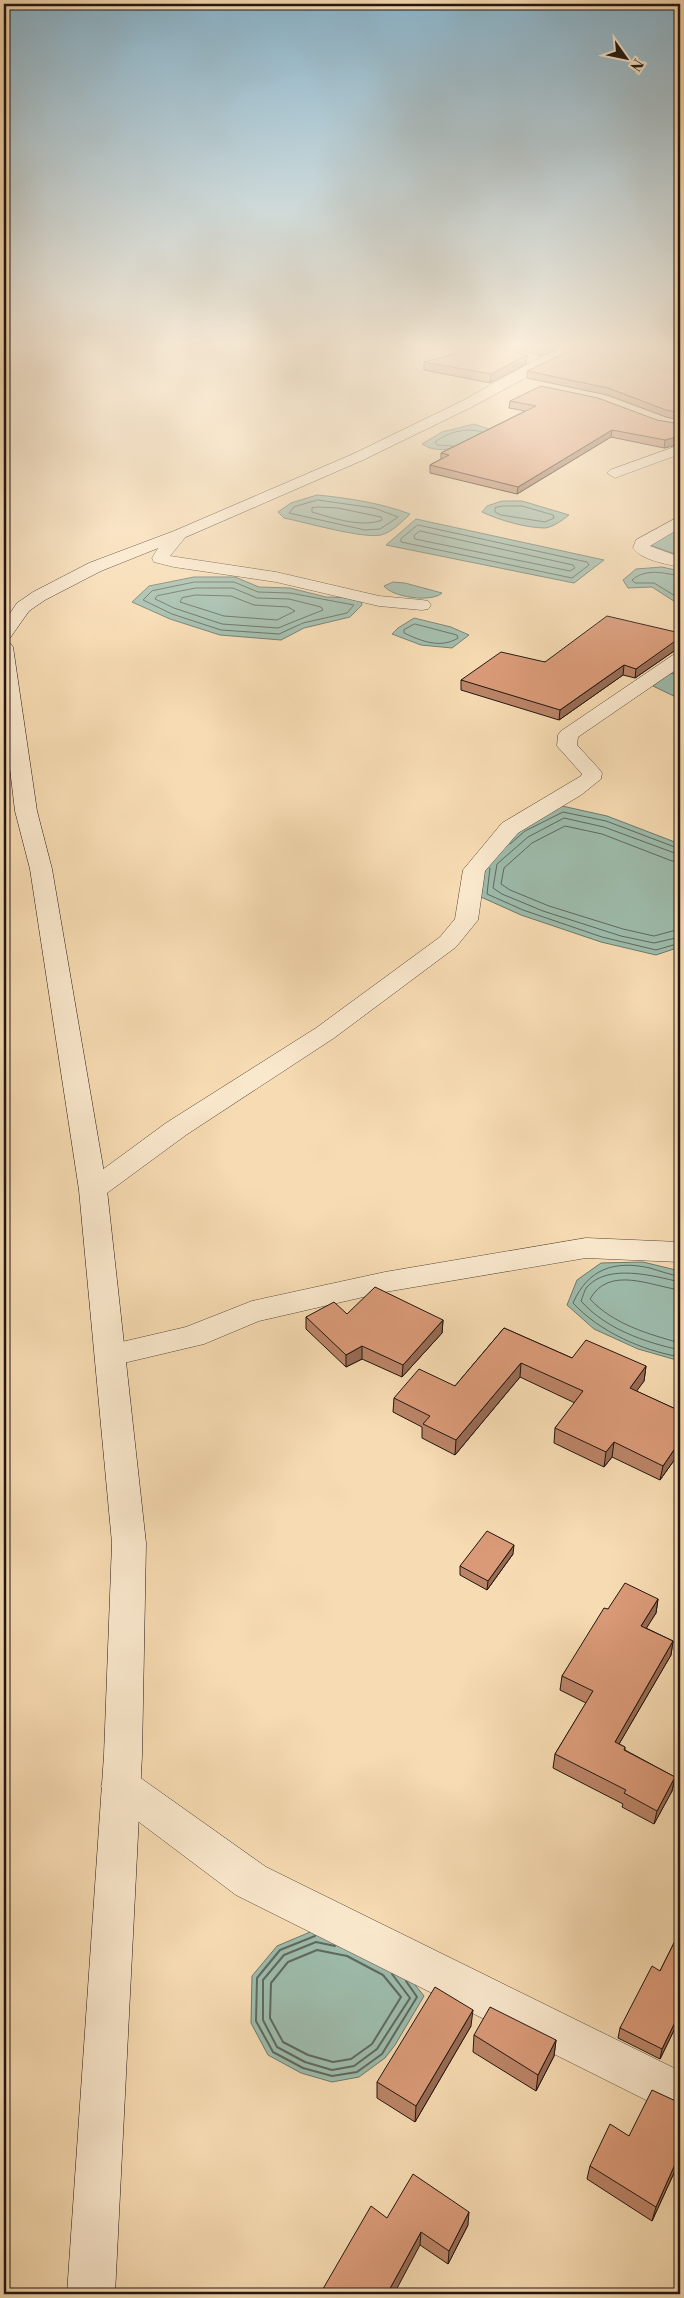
<svg xmlns="http://www.w3.org/2000/svg" width="684" height="2298" viewBox="0 0 684 2298" font-family="'Libre Bodoni',serif">
<style>
.water{fill:#9dbbab;stroke:#6b796d}
.lines{fill:none;stroke-linecap:round;stroke-linejoin:round}
.shore-far1{stroke:#5f685e;stroke-width:1}
.shore{stroke:#5f685e;stroke-width:2}
.street-casing{stroke:#564738;stroke-width:1}
.secondary-casing{stroke:#211610;stroke-width:1}
.street{fill:#fae8cd;fill-rule:evenodd}
.secondary{fill:#fae8cd;fill-rule:evenodd}
.wall{fill:#bb8467;stroke:#211610}
.shaded-wall{fill:#996c54;stroke:#211610}
.building{fill:#da9a78;stroke:#211610}
</style>
<rect width="100%" height="100%" fill="#f7dbb2"/>
<filter id="stains"><feTurbulence type="fractalNoise" baseFrequency=".004" numOctaves="4"/><feColorMatrix values="0 0 0 0 .2 0 0 0 0 .09 0 0 0 0 .02 0 0 0 .5 -.17"/></filter>
<radialGradient id="worn" r=".72"><stop offset=".6" stop-color="#630" stop-opacity="0"/><stop offset="1" stop-color="#630" stop-opacity=".3"/></radialGradient>
<!-- water -->
<path class="water" d="M474,424L492,430C470,440 445,459 422,444L442,432Z
M317,495C348,498 381,503 410,514C402,522 392,532 381,535C363,539 304,522 284,518L278,512L291,503Z
M502,501H522L569,515C563,520 553,527 545,528C526,528 499,520 482,512L487,506Z
M416,519L604,560L574,583L386,545Z
M680,524V556L650,545Z
M662,567L680,571V605L652,587L628,588L623,580L636,569Z
M194,577H235L259,587L290,588L326,597L360,598L362,605L350,617L304,628L281,640L220,635L170,619L132,602L149,586Z
M393,582L405,583L442,593C431,603 392,597 384,586Z
M414,618L451,627L469,635L452,648L421,645L392,634L398,628Z
M680,672V699L653,686L669,674Z
M562,806L607,816L680,844V947L656,955L601,942L521,915L481,897L486,859L522,827Z
M643,1262L680,1271V1361L638,1349L594,1329L567,1305L577,1280L601,1263Z
M315,1930L395,1960L424,1996L395,2045L385,2058L359,2077L332,2082L301,2073L268,2055L251,2023L252,1976L277,1946Z"/>
<g class="lines">
<!-- shore-far1 -->
<path class="shore-far1" d="M453,446L437,445L435,442C449,432 466,427 482,432
M318,500L374,508L398,517L380,529L365,530L289,513L294,507Z
M503,506H522L553,515L554,518L545,522L501,515L495,512V508Z
M318,507L338,508L381,517L382,520C362,528 332,518 312,512V508Z
M418,525L587,562L589,565L572,578L401,542V539Z
M420,531L573,565L575,568L570,571L415,539L414,536Z
M680,576C664,573 646,568 632,580L635,583H654L680,599
M195,582H234L258,592L290,593L354,605L347,613L303,623L279,634L221,630L172,614L143,600L152,591Z
M196,588H233L257,598L289,599L321,607L323,610L278,628L222,624L174,608L155,599L157,596Z
M196,595L231,596L254,605L288,607L295,611L277,620L224,616L180,602L182,598Z
M415,624L457,635L458,638C441,649 421,641 404,633V630Z
M510,844L525,831L563,812L606,821L680,849
M680,855L604,827L564,818L528,837L497,864L493,888L502,894L543,911L621,936L654,943L680,937
M680,862L672,861L602,834L565,826L532,843L504,868L501,884L510,890L549,906L623,929L654,936L680,929
M490,868L487,894L523,910L602,937L656,950L680,943
M680,1276C670,1275 660,1271 650,1268C614,1260 588,1269 573,1303C600,1332 641,1350 680,1357
M680,1282C654,1276 608,1263 587,1287C584,1290 583,1297 581,1301C606,1329 644,1342 680,1350
M680,1290C651,1286 609,1265 590,1299C613,1324 648,1334 680,1343"/>
<!-- shore -->
<path class="shore" d="M315,1936L280,1950L257,1978L256,2021L273,2052L303,2068L332,2076L357,2072L382,2054L417,1997L406,1981
M335,1946L316,1942L284,1955L263,1980V2020L277,2047L305,2062L332,2070L354,2066L377,2049L410,1998L392,1974
M317,1950L347,1956L383,1975L401,1997L372,2044L351,2059L333,2062L308,2055L283,2042L270,2018L271,1983L288,1962Z"/>
<defs>
<path id="street" d="M680,445V454L620,476L615,478L607,473L610,470Z
M680,516V528L650,546L680,557V567C666,564 641,560 633,548L636,540Z
M180,529L186,531L188,534L170,556L276,572L379,596L422,600L428,601L431,605L428,609L422,610L379,606L276,582L174,567L154,562L152,558C159,547 166,533 180,529Z
M680,654V667L578,737L577,745L599,769L602,773L601,779L581,795L518,833L485,871L478,920L456,947L334,1038L186,1135L103,1196L93,1199L83,1196L79,1190L83,1184L166,1123L316,1028L440,937L455,919L463,870L502,823L581,776L582,774L557,746L558,735L561,731L673,655Z
M586,1238L680,1242V1262L586,1258L385,1292L259,1321L204,1344L111,1366L100,1363L95,1355L100,1347L186,1327L252,1301L385,1272Z
M121,1768L135,1774L266,1867L680,2071V2117L236,1895L107,1798L101,1786L107,1774Z"/>
<path id="secondary" d="M570,345H586L472,407L363,460L186,537L101,571L45,600L29,611L10,638L4,639V622L17,603L33,592L89,563L174,531L353,454L462,401L537,359Z
M4,642L10,643L13,647L37,811L52,869L107,1190L146,1543L142,1755L115,2294H67L104,1755L112,1543L79,1190L30,869L15,811L4,718Z"/>
</defs>
<!-- street casing -->
<use href="#street" class="street-casing"/>
<!-- secondary casing -->
<use href="#secondary" class="secondary-casing"/>
<!-- street -->
<use href="#street" class="street"/>
<!-- secondary -->
<use href="#secondary" class="secondary"/>
</g>
<!-- wall -->
<path class="wall" d="M510,345H566L541,356L510,347Z
M680,345V420L666,417L607,395L527,378V371Z
M527,355L526,364L490,383L424,370V362Z
M510,401L680,424V444L664,448L611,437L517,494L430,473V465L441,459V453L525,411L509,408Z
M677,646V649L635,678L623,675L559,720L461,690V680L545,662Z
M347,1314L443,1320L442,1333L402,1377L362,1359L346,1367L306,1329V1317Z
M504,1328L572,1358L646,1366L644,1381L636,1391L680,1411V1452L660,1480L612,1457L604,1467L554,1443L555,1428L575,1403L520,1377L455,1455L422,1438V1427L393,1412L394,1398L455,1386Z
M513,1554L487,1590L460,1575V1566Z
M658,1599L656,1613L646,1628L673,1641L671,1655L619,1744L625,1747V1750L675,1777L672,1791L654,1824L622,1807L623,1804L553,1768L555,1754L586,1703L560,1690L562,1676L608,1609Z
M680,1931V2018L660,2059L618,2038L620,2028L660,1971Z
M471,2026L415,2122L377,2098V2082Z
M474,2035L556,2040L554,2056L536,2091L473,2052Z
M680,2103V2162H679L652,2221L587,2179L590,2166L629,2136Z
M387,2218L468,2225L448,2264L420,2245Z
M680,2274V2283L678,2281Z"/>
<!-- shaded-wall -->
<path class="shaded-wall" d="M552,345H566L541,356V349Z
M527,355L526,364L490,383L491,374Z
M612,430L611,437L517,494L518,487Z
M680,436V444L664,448L665,440Z
M680,635V643L677,646V649L635,678L636,669Z
M624,665L623,675L559,720L560,710Z
M443,1320L442,1333L402,1377L403,1365Z
M362,1346V1359L346,1367V1355Z
M521,1363L520,1377L455,1455L456,1440Z
M646,1366L644,1381L628,1403L630,1388Z
M680,1441V1452L660,1480L663,1466Z
M614,1442L612,1457L604,1467L606,1452Z
M514,1545L513,1554L487,1590L488,1581Z
M658,1599L656,1613L639,1640L641,1626Z
M673,1641L671,1655L612,1756L615,1742Z
M675,1777L672,1791L654,1824L657,1811Z
M473,2010L471,2026L415,2122L416,2106Z
M680,2012V2018L660,2059L662,2049Z
M556,2040L554,2056L536,2091L538,2075Z
M680,2153L679,2162L652,2221L656,2207Z
M469,2212L468,2225L448,2264L449,2251Z
M421,2232L420,2245L394,2294H387Z"/>
<!-- building -->
<path class="building" d="M487,345H492L527,355L491,374L424,362Z
M526,345H552L541,349Z
M582,345H680V413L666,410L608,388L527,371Z
M541,386L598,398L657,420L680,424V436L665,440L612,430L518,487L430,465L449,455L441,453L536,406L510,401Z
M607,616L680,633V635L675,639H678L636,669L624,665L560,710L461,680L501,652L545,662Z
M375,1287L443,1320L403,1365L362,1346L346,1355L306,1317L334,1302L347,1314Z
M504,1328L572,1358L586,1340L646,1366L630,1388L680,1411V1441L663,1466L614,1442L606,1452L555,1428L583,1391L521,1363L456,1440L423,1424L430,1416L394,1398L419,1369L455,1386Z
M487,1531L514,1545L488,1581L460,1566Z
M625,1583L658,1599L641,1626L673,1641L615,1742L625,1747L624,1750L675,1777L657,1811L624,1793L626,1790L555,1754L593,1691L562,1676L604,1608L608,1609Z
M680,1931V2012L662,2049L620,2028L652,1966L660,1971Z
M435,1987L473,2010L416,2106L377,2082Z
M490,2007L556,2040L538,2075L474,2035Z
M652,2090L680,2103V2153L656,2207L590,2166L610,2124L629,2136Z
M413,2174L469,2212L449,2251L421,2232L387,2294H320L371,2206L387,2218Z"/>
<!-- sky -->
<linearGradient id="sky" x2="0" y2="1"><stop stop-color="#8ab7d0"/><stop offset="0.52" stop-color="#fbefdc"/><stop offset="1" stop-color="#fbefdc" stop-opacity="0"/></linearGradient>
<rect width="684" height="666" fill="url(#sky)"/>
<!-- margin -->
<rect width="684" height="2298" fill="none" stroke="#f7dbb2" stroke-width="20"/>
<rect x="5" y="5" width="674" height="2288" fill="none" stroke="#211610" stroke-width="2.5"/>
<rect x="10" y="10" width="664" height="2278" fill="none" stroke="#211610"/>
<!-- north arrow -->
<g transform="translate(626 58) rotate(123)" stroke="#fae8cd" stroke-width="4" paint-order="stroke">
<path d="M0-4L9 19L0 12L-9 19Z" fill="#211610"/>
<text y="-8" font-size="14" font-weight="bold" text-anchor="middle" fill="#211610">N</text>
</g>
<rect width="100%" height="100%" filter="url(#stains)"/>
<rect width="100%" height="100%" fill="url(#worn)"/>
</svg>
